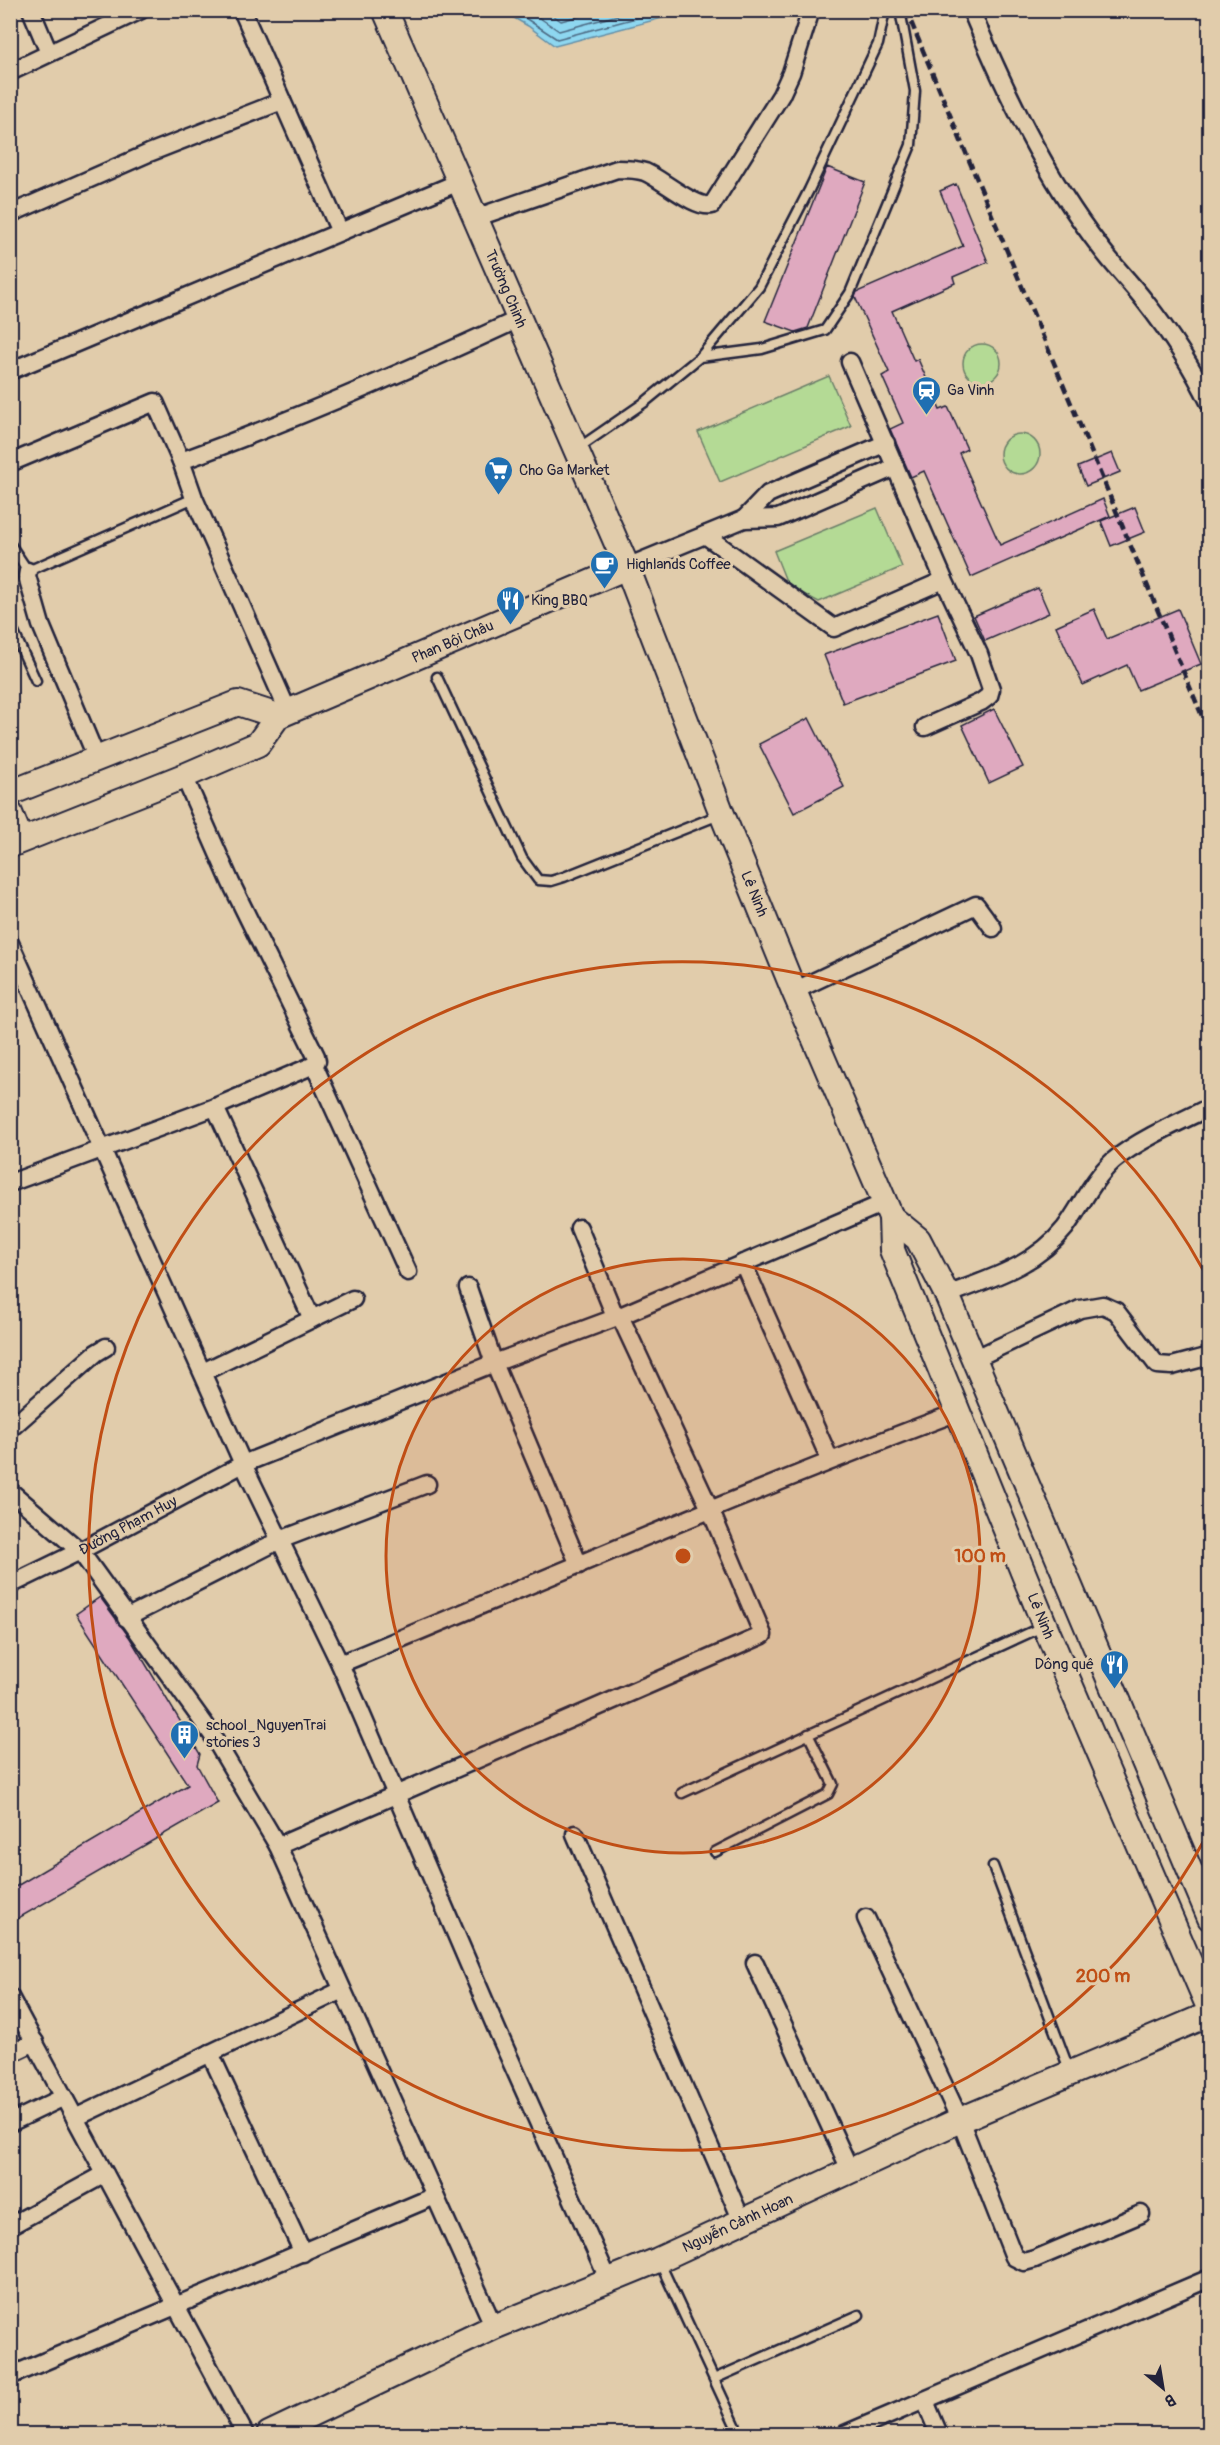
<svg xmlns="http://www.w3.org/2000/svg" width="1220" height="2445" viewBox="0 0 1220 2445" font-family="Pangolin,sans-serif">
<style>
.green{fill:#b4da95;stroke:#6b7e68;stroke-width:1.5}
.water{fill:#8ed7f0;stroke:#638fa8;stroke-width:1.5}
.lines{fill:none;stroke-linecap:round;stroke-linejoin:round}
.shore{stroke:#4d6a83;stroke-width:1.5}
.building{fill:#dfa9bf;stroke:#22223b;stroke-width:1.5}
.lane-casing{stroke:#22223b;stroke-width:13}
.street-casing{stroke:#22223b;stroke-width:21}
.secondary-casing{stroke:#22223b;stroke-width:28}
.lane{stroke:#e1ccab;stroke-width:8}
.street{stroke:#e1ccab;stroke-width:16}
.secondary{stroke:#e1ccab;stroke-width:24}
.rail{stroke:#22223b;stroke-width:4.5;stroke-dasharray:9 4.5;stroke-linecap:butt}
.ring{fill:none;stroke:#c04e15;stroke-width:3}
.labels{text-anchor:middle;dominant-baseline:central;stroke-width:6;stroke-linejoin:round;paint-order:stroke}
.street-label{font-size:15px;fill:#22223b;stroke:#e1ccab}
.poi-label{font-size:15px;fill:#22223b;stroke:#e1ccab;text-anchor:start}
.centre{fill:#c04e15;stroke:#e1ccab;stroke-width:3}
.ring-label{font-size:18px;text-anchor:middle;font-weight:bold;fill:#c04e15;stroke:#e1ccab;stroke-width:6;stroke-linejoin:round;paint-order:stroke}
</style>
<rect width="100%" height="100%" fill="#e1ccab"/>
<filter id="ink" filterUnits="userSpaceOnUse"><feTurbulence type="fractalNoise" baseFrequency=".0167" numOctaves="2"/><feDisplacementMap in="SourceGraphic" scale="12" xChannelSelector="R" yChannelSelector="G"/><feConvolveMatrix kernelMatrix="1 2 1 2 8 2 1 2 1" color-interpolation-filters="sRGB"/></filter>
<g filter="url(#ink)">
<!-- green -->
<path class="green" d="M963 363a19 19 0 1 1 38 0a19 19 0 1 1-38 0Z
M829,376L851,426L720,482L698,432Z
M1000 454a20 20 0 1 1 40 0a20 20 0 1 1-40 0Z
M877,508L902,567L819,602L788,586L774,551Z"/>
<!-- water -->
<path class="water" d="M502,11H689L555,46L528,26Z"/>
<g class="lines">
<!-- shore -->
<path class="shore" d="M513,10L557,39L666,10
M528,10L559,31L637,10
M545,10L561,21L602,10"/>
</g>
<!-- building -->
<path class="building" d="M827,167L865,182L808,328L795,332L765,321Z
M956,184L988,262L953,277L955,283L892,311L914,361L918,359L940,410L948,407L967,449L959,453L1000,545L1103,499L1110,516L971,577L924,471L911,477L890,429L903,423L882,376L889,372L855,297L857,292L963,246L940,191Z
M1112,453L1120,472L1086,486L1078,467Z
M1135,507L1145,532L1111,546L1101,521Z
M1038,588L1049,613L985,641L974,616Z
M1094,609L1107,639L1178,609L1201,664L1138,690L1127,665L1083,685L1056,626Z
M938,613L956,661L843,703L824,655Z
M994,709L1023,767L989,783L962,725Z
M809,718L844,787L794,813L759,744Z
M100,1597L130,1638L200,1754L197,1765L218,1803L10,1923V1890L188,1785L76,1614Z"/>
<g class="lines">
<defs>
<path id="lane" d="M700,357L762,349L825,330L850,293L911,145L915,91L900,10
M577,449L645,402L700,357L759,287L809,190L878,44L885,10
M10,544L28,571L194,498
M10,624L36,681
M437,677L522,858L538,880L551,881L564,877L719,815
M682,1793L1044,1626
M715,1852L828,1794L833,1784L808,1734
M993,1866L1070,2072
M660,2263L738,2431
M714,2379L859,2315"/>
<g id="street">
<path d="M31,10L49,53"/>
<path d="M242,10L340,232"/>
<path d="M971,10C1006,93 1045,176 1100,247C1113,265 1130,282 1144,300C1170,333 1192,366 1210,404"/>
<path d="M10,72L141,10"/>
<path d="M10,214L149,153L282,101"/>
<path d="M475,218L617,169C627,169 636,169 645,172C662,179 695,209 712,205L781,95L791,73L811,10"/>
<path d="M850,362L944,580L979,654L991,689L989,696L981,702L925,727"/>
<path d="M10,371L459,182"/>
<path d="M181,461C297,419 409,370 521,318"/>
<path d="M10,463L155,402L181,461L194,498L288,711"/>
<path d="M744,519L768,494L886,443"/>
<path d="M705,535L834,628L944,580"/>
<path d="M627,567L744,519L778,518L895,467"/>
<path d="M28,571L27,576L41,625L97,759"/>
<path d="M10,943L243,1464L340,1664L497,2030L609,2281"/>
<path d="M794,991L976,905L993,928"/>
<path d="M314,1065L408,1272"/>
<path d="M215,1107L312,1319"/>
<path d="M10,1183L215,1107L314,1065L317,1061L316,1056L231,883L184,776"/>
<path d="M743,1263L830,1460"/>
<path d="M468,1288L494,1363L579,1565"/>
<path d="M947,1295C991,1278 1035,1266 1065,1228C1081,1206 1093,1179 1113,1161C1136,1141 1181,1121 1210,1107"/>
<path d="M974,1359L1080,1309L1103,1305L1116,1311L1157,1365L1172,1366L1210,1356"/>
<path d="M203,1372L353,1299"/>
<path d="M10,1429L96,1353L106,1347"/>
<path d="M10,1491L80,1551L211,1733L278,1846L494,2327"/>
<path id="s1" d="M10,1585L80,1551L243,1464L494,1363L620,1316L884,1203"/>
<path d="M126,1618L280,1540L427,1484"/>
<path d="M340,1664C546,1579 750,1490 958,1412"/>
<path d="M575,1834L742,2221"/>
<path d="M278,1846L763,1635L710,1509L620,1316L613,1311L579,1228"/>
<path d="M866,1918L960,2120L1014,2257L1024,2262L1035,2259L1141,2214"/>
<path d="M755,1963L851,2172"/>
<path d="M10,1997L245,2434"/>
<path d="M210,2053L303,2253"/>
<path d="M10,2054L35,2042"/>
<path d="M75,2118L342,1990"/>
<path d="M10,2123L64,2097"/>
<path d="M10,2226L105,2174"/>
<path d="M10,2376L435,2196"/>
<path d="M925,2401L939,2434"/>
<path d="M845,2434L1210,2278"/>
</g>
<g id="secondary">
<path id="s2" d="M385,10L627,567L722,814L794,991L891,1217L892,1250L1045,1626L1210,2010"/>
<path d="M10,793L238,703L278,716"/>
<path d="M10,813L21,840"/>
<path id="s3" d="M10,845L184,776L258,744L278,716L627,567"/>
<path d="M891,1217L918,1239L947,1295L1210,1918"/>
<path id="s4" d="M269,2434L494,2327L658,2260L960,2120L1210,2014"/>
</g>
</defs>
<!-- lane casing -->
<use href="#lane" class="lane-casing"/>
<!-- street casing -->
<use href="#street" class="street-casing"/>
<!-- secondary casing -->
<use href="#secondary" class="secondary-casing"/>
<!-- lane -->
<use href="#lane" class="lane"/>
<!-- street -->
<use href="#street" class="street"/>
<!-- secondary -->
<use href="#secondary" class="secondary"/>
<!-- rail -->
<path class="rail" d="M906,10L1210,735"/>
</g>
</g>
<!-- distance rings -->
<circle cx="683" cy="1556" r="297" fill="#c04e15" fill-opacity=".12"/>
<g class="ring">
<circle cx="683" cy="1556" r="297"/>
<path d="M1207 1835A594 594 0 1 1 1207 1277"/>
</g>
<!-- icons -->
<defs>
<symbol id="station-pin" viewBox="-11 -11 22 30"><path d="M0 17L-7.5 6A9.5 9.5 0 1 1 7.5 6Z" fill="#1f6fb2" stroke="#e1ccab"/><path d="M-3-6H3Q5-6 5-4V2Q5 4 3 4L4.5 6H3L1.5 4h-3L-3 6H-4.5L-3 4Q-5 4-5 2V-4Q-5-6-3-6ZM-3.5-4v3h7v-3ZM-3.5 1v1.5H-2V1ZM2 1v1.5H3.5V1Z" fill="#fff"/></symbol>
<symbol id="supermarket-pin" viewBox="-11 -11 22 30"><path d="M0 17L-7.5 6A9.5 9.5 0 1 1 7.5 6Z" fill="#1f6fb2" stroke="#e1ccab"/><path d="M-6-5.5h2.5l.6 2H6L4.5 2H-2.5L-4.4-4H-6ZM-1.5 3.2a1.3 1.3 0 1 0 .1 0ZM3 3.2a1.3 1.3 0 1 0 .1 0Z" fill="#fff"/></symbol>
<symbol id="cafe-pin" viewBox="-11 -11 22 30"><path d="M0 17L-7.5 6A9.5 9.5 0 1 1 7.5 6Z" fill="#1f6fb2" stroke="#e1ccab"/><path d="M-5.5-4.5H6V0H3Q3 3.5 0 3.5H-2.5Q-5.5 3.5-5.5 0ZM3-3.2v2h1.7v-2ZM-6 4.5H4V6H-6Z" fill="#fff"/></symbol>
<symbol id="restaurant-pin" viewBox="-11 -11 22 30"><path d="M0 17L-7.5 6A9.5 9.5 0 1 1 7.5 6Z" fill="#1f6fb2" stroke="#e1ccab"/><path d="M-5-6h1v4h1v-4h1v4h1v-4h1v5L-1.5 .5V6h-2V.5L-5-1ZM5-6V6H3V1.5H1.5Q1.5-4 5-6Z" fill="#fff"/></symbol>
<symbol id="building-pin" viewBox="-11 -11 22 30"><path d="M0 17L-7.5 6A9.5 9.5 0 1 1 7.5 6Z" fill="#1f6fb2" stroke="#e1ccab"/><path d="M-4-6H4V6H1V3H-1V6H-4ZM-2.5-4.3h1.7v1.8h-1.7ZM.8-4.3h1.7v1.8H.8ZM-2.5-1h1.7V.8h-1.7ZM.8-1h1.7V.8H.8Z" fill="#fff"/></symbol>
</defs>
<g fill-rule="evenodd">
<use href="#station-pin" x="910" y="374" width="33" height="45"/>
<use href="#supermarket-pin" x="482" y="454" width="33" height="45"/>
<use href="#cafe-pin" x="588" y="548" width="33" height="45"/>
<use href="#restaurant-pin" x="494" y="584" width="33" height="45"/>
<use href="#restaurant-pin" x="1098" y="1648" width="33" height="45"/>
<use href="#building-pin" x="168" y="1718" width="33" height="45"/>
</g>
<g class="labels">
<!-- street labels -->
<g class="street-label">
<text stroke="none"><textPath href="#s2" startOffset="304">Trường Chinh</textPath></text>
<text stroke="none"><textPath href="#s3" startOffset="492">Phan Bội Châu</textPath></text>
<text stroke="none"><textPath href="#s2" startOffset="958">Lê Ninh</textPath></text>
<text stroke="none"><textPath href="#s1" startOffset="132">Đường Phạm Huy</textPath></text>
<text stroke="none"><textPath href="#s2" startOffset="1737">Lê Ninh</textPath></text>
<text stroke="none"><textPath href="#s4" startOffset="514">Nguyễn Cảnh Hoan</textPath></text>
</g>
<!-- poi labels -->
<g class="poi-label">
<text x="947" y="390">Ga Vinh</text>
<text x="519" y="470">Cho Ga Market</text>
<text x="626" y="564">Highlands Coffee</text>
<text x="531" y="600">King BBQ</text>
<text x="1094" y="1664" text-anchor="end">Dông quê</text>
<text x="206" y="1725">school_NguyenTrai<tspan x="206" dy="17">stories 3</tspan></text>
</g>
</g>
<circle cx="683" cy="1556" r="9" class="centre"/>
<g class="ring-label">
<text x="980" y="1562">100 m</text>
<text x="1103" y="1982">200 m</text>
</g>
<!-- margin -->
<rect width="1220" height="2445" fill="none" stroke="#e1ccab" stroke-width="36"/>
<rect x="18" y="18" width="1184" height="2409" fill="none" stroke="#22223b" stroke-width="2" filter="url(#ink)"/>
<!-- north arrow -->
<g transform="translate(1163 2388) rotate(150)" stroke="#e1ccab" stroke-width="4.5" paint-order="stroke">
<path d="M0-4.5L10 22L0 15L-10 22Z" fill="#22223b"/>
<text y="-9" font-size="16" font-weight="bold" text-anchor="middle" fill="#22223b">B</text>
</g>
</svg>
